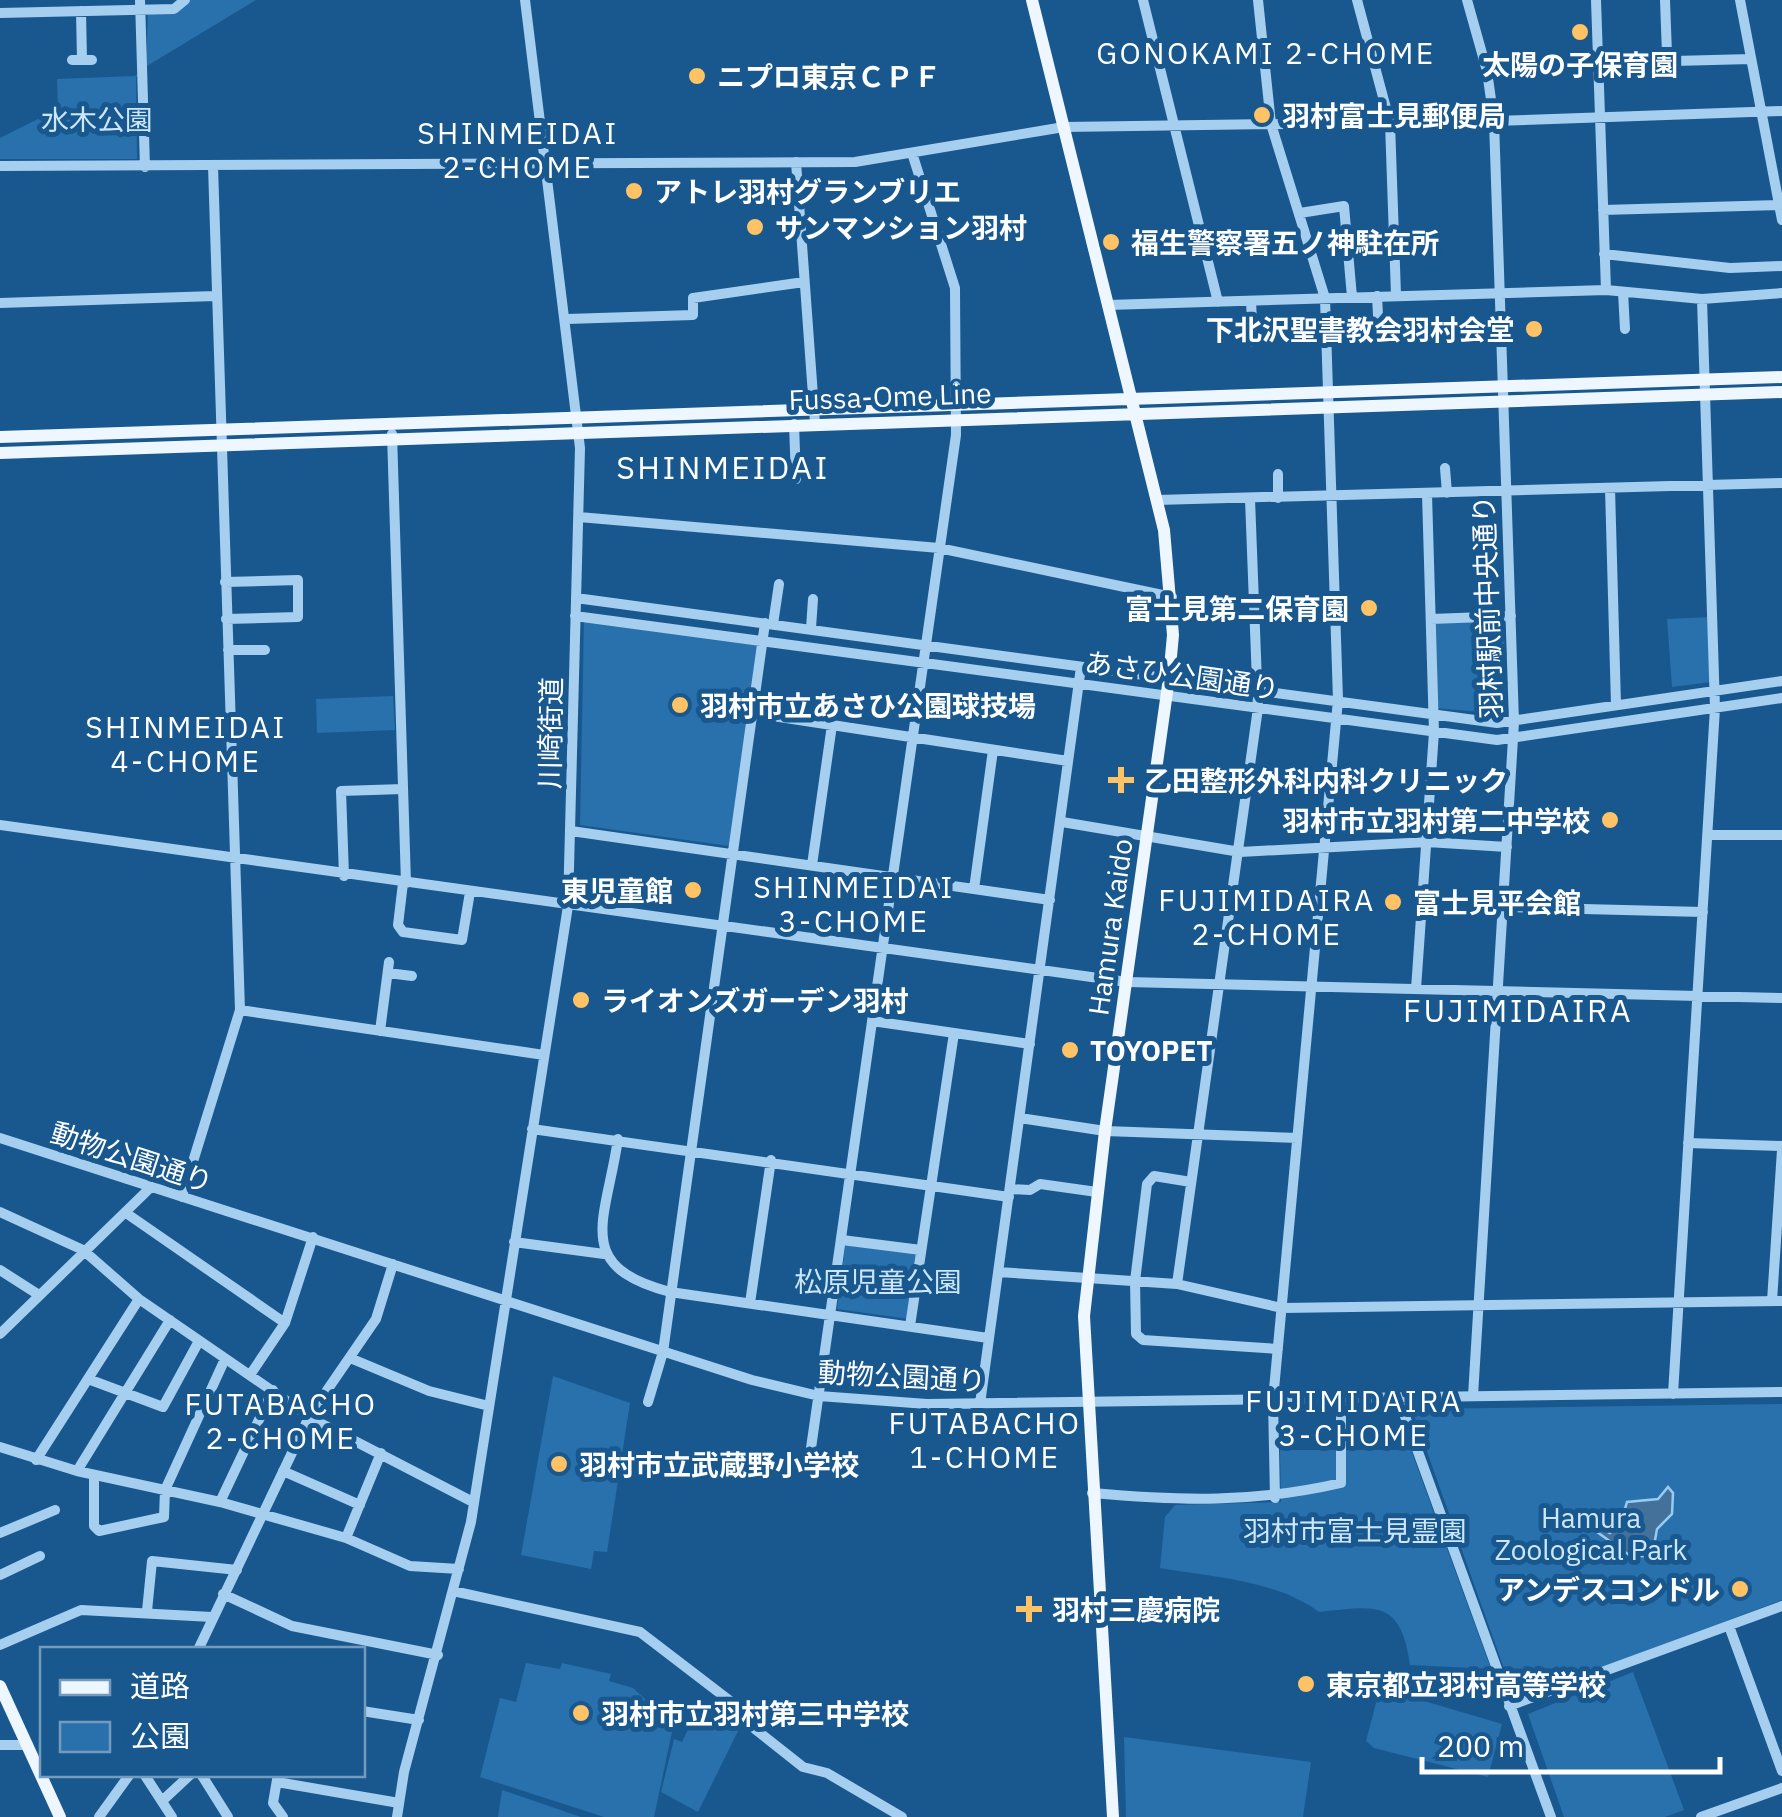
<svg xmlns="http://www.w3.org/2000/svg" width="1782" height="1817" viewBox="0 0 1782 1817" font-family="'IBM Plex Sans','Noto Sans JP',sans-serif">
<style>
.green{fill:#2871ac}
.water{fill:#447199;stroke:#98cbf1;stroke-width:2.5}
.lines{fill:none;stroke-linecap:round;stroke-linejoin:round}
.minor{stroke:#a6ceef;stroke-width:10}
.major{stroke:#eef6ff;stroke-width:12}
.poi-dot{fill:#ffc264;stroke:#18588f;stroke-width:4}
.labels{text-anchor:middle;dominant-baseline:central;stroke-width:10;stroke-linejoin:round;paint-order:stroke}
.poi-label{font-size:28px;font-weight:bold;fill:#fff;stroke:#18588f;text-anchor:start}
.park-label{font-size:28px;fill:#cce6fb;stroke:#18588f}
.street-label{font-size:28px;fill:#fff;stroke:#18588f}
.neighbourhood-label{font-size:30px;letter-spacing:2.5px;fill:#fff;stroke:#18588f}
.quarter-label{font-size:32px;letter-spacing:2.5px;fill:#fff;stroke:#18588f}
</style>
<rect width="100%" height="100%" fill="#18588f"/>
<!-- green -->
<path class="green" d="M190,0H256L147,66L136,77L137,159H0V138L58,109L57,79L135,76L146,66L148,14L176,11Z
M1710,617L1711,682L1672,687L1667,619Z
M584,619L761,640L736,847L580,825Z
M1504,619L1505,714L1434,708L1435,621Z
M393,696L395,730L317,733L316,699Z
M846,1242L920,1251L909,1319L837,1309Z
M553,1376L630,1403L607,1552L594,1551L591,1569L521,1555Z
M1782,1404V1600L1520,1698L1513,1694L1413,1412L1417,1409Z
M1280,1450H1411L1491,1669L1410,1665C1401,1599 1376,1606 1319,1612C1276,1580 1212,1577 1160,1568L1165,1517L1175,1505L1281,1502Z
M526,1663L560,1669L562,1663L611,1674L609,1681L633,1688L645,1699L640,1716L672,1732L654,1817H604L480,1777L500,1698L516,1702Z
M1633,1672L1684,1810L1665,1817H1564L1528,1714Z
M1380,1688L1502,1724L1488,1777L1374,1748L1366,1741Z
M703,1698L741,1725L698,1812L661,1792L674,1739L682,1742Z
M1124,1737L1311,1762L1303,1817H1126Z
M502,1790L581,1817H498Z"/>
<!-- water -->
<path class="water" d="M1668,1487L1673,1493L1672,1514L1657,1529L1652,1557L1629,1555L1579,1519L1610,1533L1620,1526L1627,1502L1658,1499Z"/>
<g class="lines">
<!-- minor -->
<path class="minor" d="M140,0L145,167
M1143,0L1218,302
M1258,0L1271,124L1325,298L1338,700L1273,1400L1275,1498
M1357,0L1390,123L1396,295
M1467,0L1487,71L1494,121L1514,722L1473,1396
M1596,0L1606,290
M1665,0L1667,54L1674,61L1751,59
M1740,0L1782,220
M81,11L82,60
M0,13L174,9L185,0
M72,60H92
M796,162L815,423
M0,166L855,162L1064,127L1494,121L1782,111
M1603,210L1779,205
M1300,213L1344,206L1352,297
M1604,254L1730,268L1782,266
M1623,292L1625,329
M1377,296L1379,334
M1251,301L1253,342
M0,303L215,296
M1108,305L1606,290L1702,299L1782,293
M567,319L693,315V298L804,282
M794,424L796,479
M392,434L406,883
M1445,468L1447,493
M1278,474V498
M1610,488L1616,705
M1157,500L1782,483
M579,517L939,548L1172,597
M225,582L298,580V617L226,619
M576,598L1497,723L1782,681
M575,616L1497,740L1782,698
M1431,619L1511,616
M773,624L779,584
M811,628L813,599
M228,650H265
M753,713L1068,761
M1062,822L1240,852L1427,842L1507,847
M0,825L1127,982L1782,998
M571,831L1050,900
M1708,835H1782
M812,865L832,725
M344,876L341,791L403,789
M403,883L398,925L403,932L462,940L470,892
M974,889L993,750
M1504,907L1703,912
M388,973L412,976
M1416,989L1434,732L1427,494
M240,1010L544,1055
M872,1021L1030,1044
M380,1031L389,962
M1020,1118L1105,1131L1297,1138
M532,1129L1009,1197
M0,1138L752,1380L819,1396L927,1404L1782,1392
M618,1139C606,1221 572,1266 670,1292L988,1338
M1688,1143L1782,1146
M1191,1182L1154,1176L1147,1184L1135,1281L1136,1334L1143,1340L1278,1349
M1010,1189L1030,1190L1040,1184L1097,1192
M182,1197L240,1010L213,166
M0,1212L83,1250L139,1299L316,1421L473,1502
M126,1213L285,1323
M842,1240L921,1250
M514,1242L604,1254
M0,1270L39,1295
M998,1272L1177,1284L1282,1308L1782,1301
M1177,1284L1258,708L1250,499
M1772,1301L1782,1150
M750,1303L771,1160
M910,1326L954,1033
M0,1334L151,1187
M350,1358L429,1391L489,1406
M250,1375L285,1323L313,1237
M88,1379L163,1407L199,1341
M1673,1394L1715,708L1702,299
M1398,1397L1551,1817
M648,1402L663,1352L765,623
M980,1404L1081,667
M0,1447L77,1471L220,1502L346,1538L410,1566L459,1569
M811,1448L956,435L955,288L912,153
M36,1460L139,1299
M77,1471L170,1320
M283,1471L360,1505
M94,1475V1526L99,1531L164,1517L165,1490L225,1359
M1092,1493C1181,1501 1254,1503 1341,1483V1399
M220,1502L273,1390
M0,1533L55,1510
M346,1538L381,1453
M0,1575L40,1556
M453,1591L640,1632L734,1704L750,1725L803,1767L827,1773L902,1817
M223,1594L292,1626L438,1655
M147,1611L152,1561L237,1570
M1729,1626L1782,1771
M0,1645L81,1610L212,1617
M198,1650L310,1415L376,1319L393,1264
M1509,1706L1782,1606
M362,1711L419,1720
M0,1745H28
M144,1774L172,1817
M201,1774L228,1817
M278,1774L273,1803L283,1817
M277,1782L399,1803
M162,1801L191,1774
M99,1817L130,1774
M397,1817L404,1772L471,1522L568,906L580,448L525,0
M1701,1817L1782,1788"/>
<!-- major -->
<path class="major" d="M1032,0L1164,530L1173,635L1169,678L1105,1131L1084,1316L1113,1817
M0,437L1782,377
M0,453L1782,392
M0,1686L60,1817"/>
</g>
<!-- markers -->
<g class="poi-dot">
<circle cx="1580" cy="32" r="10"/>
<circle cx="697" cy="76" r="10"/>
<circle cx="1262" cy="115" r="10"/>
<circle cx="634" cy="191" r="10"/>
<circle cx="755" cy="227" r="10"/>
<circle cx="1111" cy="242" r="10"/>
<circle cx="1534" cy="329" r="10"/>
<circle cx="1369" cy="608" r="10"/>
<circle cx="680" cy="705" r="10"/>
<path d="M1116 765h10v10h10v10h-10v10h-10v-10h-10v-10h10z"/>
<circle cx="1610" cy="820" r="10"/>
<circle cx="693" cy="890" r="10"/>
<circle cx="1393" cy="902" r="10"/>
<circle cx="581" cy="1000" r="10"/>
<circle cx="1070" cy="1050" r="10"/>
<circle cx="559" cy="1464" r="10"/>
<circle cx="1740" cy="1589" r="10"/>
<path d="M1024 1594h10v10h10v10h-10v10h-10v-10h-10v-10h10z"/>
<circle cx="1306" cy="1684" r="10"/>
<circle cx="581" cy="1713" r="10"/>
</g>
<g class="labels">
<!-- poi labels -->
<g class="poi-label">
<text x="1580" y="64" text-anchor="middle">太陽の子保育園</text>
<text x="717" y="76">ニプロ東京ＣＰＦ</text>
<text x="1282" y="115">羽村富士見郵便局</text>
<text x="654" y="191">アトレ羽村グランブリエ</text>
<text x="775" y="227">サンマンション羽村</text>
<text x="1131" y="242">福生警察署五ノ神駐在所</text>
<text x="1514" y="329" text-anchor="end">下北沢聖書教会羽村会堂</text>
<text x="1349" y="608" text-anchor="end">富士見第二保育園</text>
<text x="700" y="705">羽村市立あさひ公園球技場</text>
<text x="1144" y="780">乙田整形外科内科クリニック</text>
<text x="1590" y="820" text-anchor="end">羽村市立羽村第二中学校</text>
<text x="673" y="890" text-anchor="end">東児童館</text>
<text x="1413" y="902">富士見平会館</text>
<text x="601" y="1000">ライオンズガーデン羽村</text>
<text x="1090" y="1050">TOYOPET</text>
<text x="579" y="1464">羽村市立武蔵野小学校</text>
<text x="1720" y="1589" text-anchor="end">アンデスコンドル</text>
<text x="1052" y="1609">羽村三慶病院</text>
<text x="1326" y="1684">東京都立羽村高等学校</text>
<text x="601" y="1713">羽村市立羽村第三中学校</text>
</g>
<!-- park labels -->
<g class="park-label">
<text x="97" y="119">水木公園</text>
<text x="878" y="1281">松原児童公園</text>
<text x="1591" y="1517">Hamura<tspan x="1591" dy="32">Zoological Park</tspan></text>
<text x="1355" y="1530">羽村市富士見霊園</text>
</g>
<!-- street labels -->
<g class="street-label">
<text transform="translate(890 396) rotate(-2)">Fussa-Ome Line</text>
<text transform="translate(1487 607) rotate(-92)">羽村駅前中央通り</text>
<text transform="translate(1182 675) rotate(8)">あさひ公園通り</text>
<text transform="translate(550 733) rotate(-89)">川崎街道</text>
<text transform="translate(1110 927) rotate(-82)">Hamura Kaido</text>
<text transform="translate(132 1157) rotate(18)">動物公園通り</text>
<text transform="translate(902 1376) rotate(3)">動物公園通り</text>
</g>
<!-- neighbourhood labels -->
<g class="neighbourhood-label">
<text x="1266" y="52">GONOKAMI 2-CHOME</text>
<text x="518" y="132">SHINMEIDAI<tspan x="518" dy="34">2-CHOME</tspan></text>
<text x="186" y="726">SHINMEIDAI<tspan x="186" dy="34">4-CHOME</tspan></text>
<text x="854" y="886">SHINMEIDAI<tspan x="854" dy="34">3-CHOME</tspan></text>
<text x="1267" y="899">FUJIMIDAIRA<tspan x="1267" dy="34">2-CHOME</tspan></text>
<text x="1354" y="1400">FUJIMIDAIRA<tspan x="1354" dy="34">3-CHOME</tspan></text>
<text x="281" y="1403">FUTABACHO<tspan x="281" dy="34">2-CHOME</tspan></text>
<text x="985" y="1422">FUTABACHO<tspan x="985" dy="34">1-CHOME</tspan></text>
</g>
<!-- quarter labels -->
<g class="quarter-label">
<text x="723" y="467">SHINMEIDAI</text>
<text x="1518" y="1010">FUJIMIDAIRA</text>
</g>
</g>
<!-- legend -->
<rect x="40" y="1647" width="325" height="130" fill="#18588f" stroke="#749bbc" stroke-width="2.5"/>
<rect x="60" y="1680" width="50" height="15" fill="#eef6ff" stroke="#749bbc" stroke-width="2.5"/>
<text x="130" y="1697" font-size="30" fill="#ffffff">道路</text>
<rect x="60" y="1722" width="50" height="30" fill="#2871ac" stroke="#749bbc" stroke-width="2.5"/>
<text x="130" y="1747" font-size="30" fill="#ffffff">公園</text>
<!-- scale -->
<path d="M1422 1757v15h298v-15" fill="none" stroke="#ffffff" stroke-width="5"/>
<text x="1437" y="1757" font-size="30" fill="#ffffff" stroke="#18588f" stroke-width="8" paint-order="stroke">200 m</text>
</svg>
